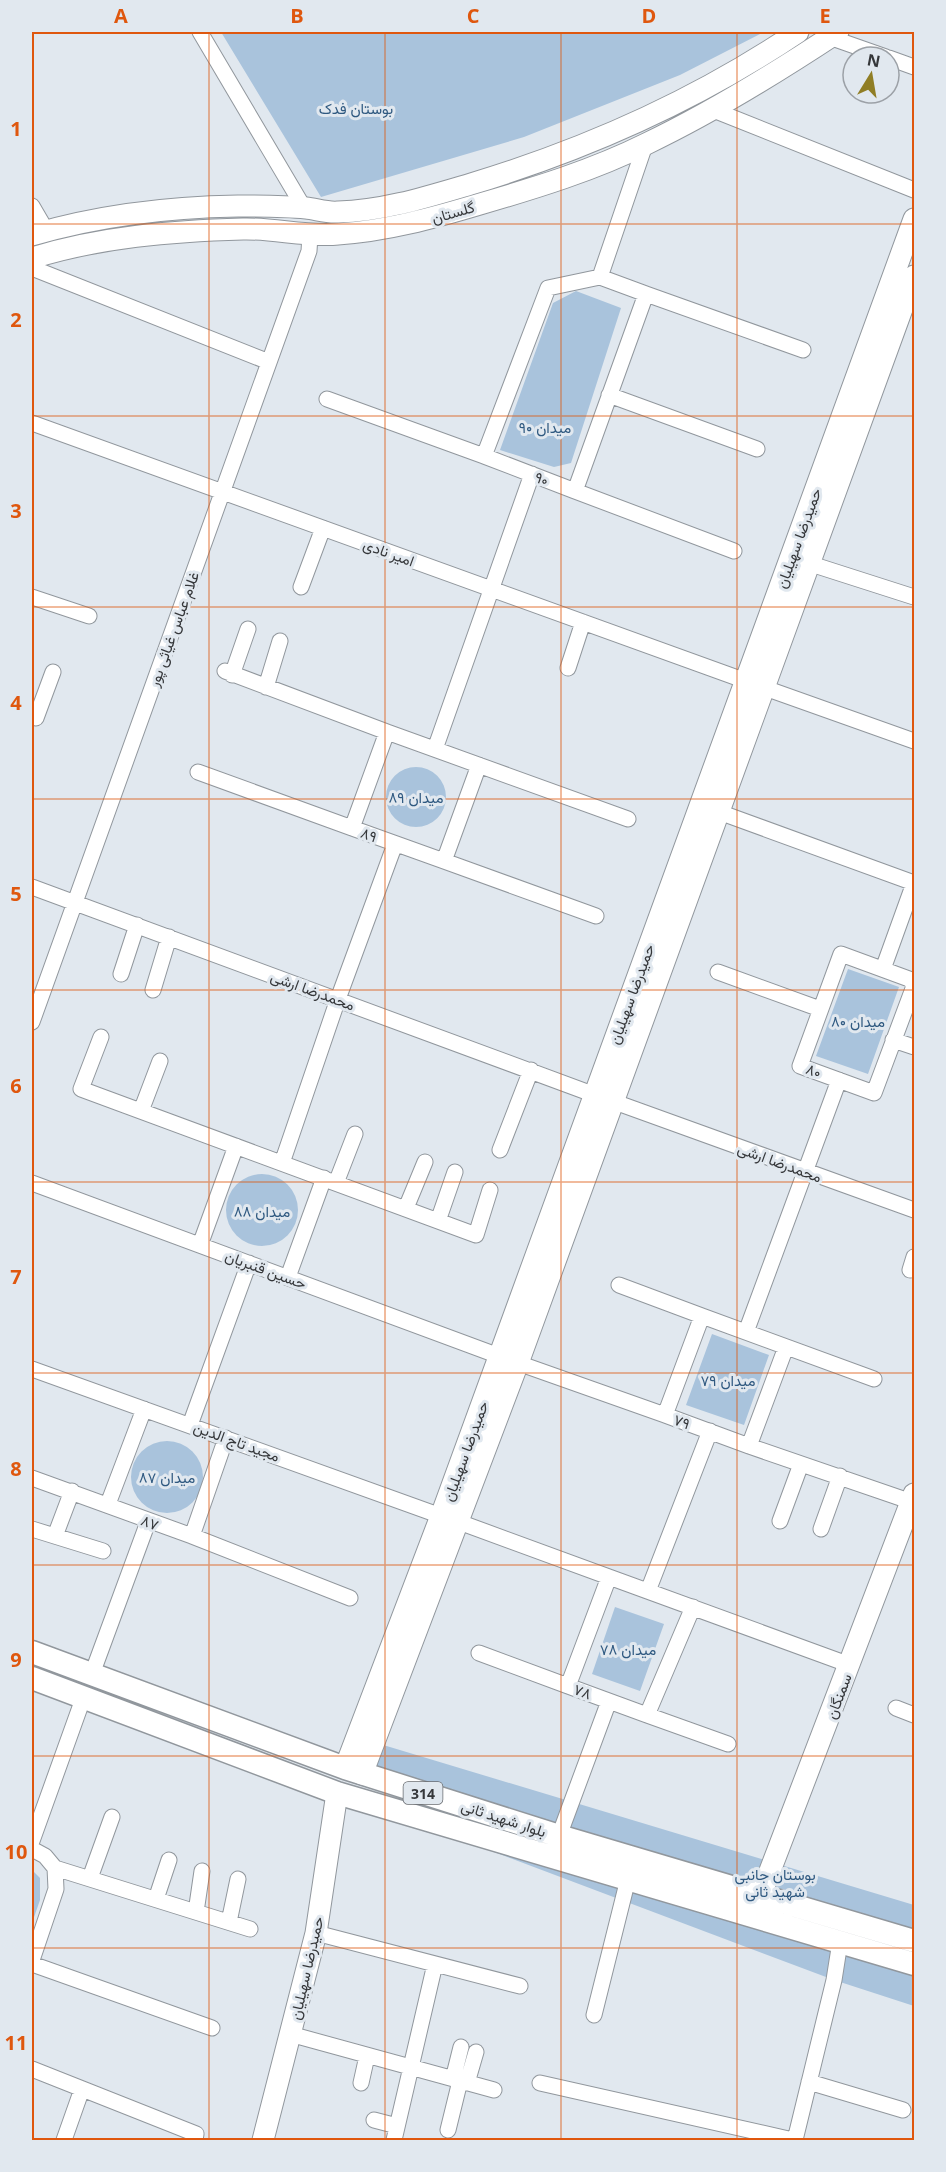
<svg xmlns="http://www.w3.org/2000/svg" width="946" height="2172" viewBox="0 0 946 2172" font-family="'Open Sans',Vazirmatn,sans-serif">
<style>
.green{fill:#a9c3dc}
.lines{fill:none;stroke-linecap:round;stroke-linejoin:round}
.street-casing{stroke:#91979d;stroke-width:17}
.secondary-casing{stroke:#91979d;stroke-width:23}
.primary-casing{stroke:#91979d;stroke-width:25}
.street{stroke:#fff;stroke-width:15}
.secondary{stroke:#fff;stroke-width:21}
.primary{stroke:#fff;stroke-width:22}
.grid{fill:none;stroke:#df570e;stroke-width:1.5;stroke-opacity:0.55}
.labels{text-anchor:middle;dominant-baseline:central;stroke-width:6;stroke-linejoin:round;paint-order:stroke}
.shield{fill:#e1e8ef;stroke:#696c70;stroke-width:1.5}
.shield-label{font-size:14px;font-weight:bold;fill:#35373a}
.park-label{font-size:15px;fill:#2f5980;stroke:#e1e8ef}
.street-label{font-size:15px;fill:#35373a;stroke:#e1e8ef}
.neatline{fill:none;stroke:#df570e;stroke-width:2}
.grid-label{font-size:20px;text-anchor:middle;font-weight:bold;fill:#df570e}
</style>
<rect width="100%" height="100%" fill="#e1e8ef"/>
<!-- green -->
<path class="green" d="M221,32H764L680,75L524,137L321,197Z
M576,291L621,308L571,463L554,467L500,450L553,303Z
M386 797a30 30 0 1 1 60 0a30 30 0 1 1-60 0Z
M848,969L899,987L868,1074L816,1056Z
M226 1210a36 36 0 1 1 72 0a36 36 0 1 1-72 0Z
M712,1334L769,1355L744,1425L686,1405Z
M131 1477a36 36 0 1 1 72 0a36 36 0 1 1-72 0Z
M615,1607L664,1624L640,1691L592,1674Z
M370,1741L914,1905V1942L345,1768Z
M337,1793L914,1964V2006L834,1980Z
M32,1870L40,1878V1900L32,1923Z"/>
<g class="lines">
<defs>
<path id="street" d="M200,32L304,208
M829,37L886,57
M889,58L914,67
M711,109L914,190
M32,206L46,230
M32,268L269,362
M600,277L646,294L575,491L484,456L548,288Z
M600,277L645,145
M646,294L803,350
M609,395L757,449
M327,399L484,456
M32,423L746,681
M575,491L734,551
M811,564L914,597
M301,587L323,528
M32,597L89,616
M568,668L583,622
M225,671L387,732
M232,675L248,629
M266,687L280,641
M765,688L914,741
M32,716L36,718L53,672
M435,749L532,474
M479,765L444,861L352,828L387,732L628,819
M198,772L352,828
M719,812L914,883
M444,861L596,916
M32,887L595,1095
M883,969L914,883
M718,972L820,1009
M121,974L137,925
M914,985L909,979L841,954L800,1066L874,1093L914,986
M153,990L169,937
M32,1022L309,251L310,235
M101,1037L81,1089L476,1235L490,1190
M893,1040L914,1047
M612,1101L914,1210
M141,1111L160,1061
M500,1150L531,1070
M282,1163L338,999L395,844
M32,1183L499,1356
M336,1183L355,1134
M406,1208L425,1162
M438,1221L455,1172
M200,1245L236,1146
M910,1270L914,1257
M288,1277L324,1178
M619,1285L702,1316
M746,1332L839,1080
M786,1347L749,1446L665,1415L702,1316L874,1379
M518,1363L665,1415
M32,1369L441,1516
M190,1425L249,1263
M749,1446L912,1502
M32,1478L192,1536L226,1438
M108,1504L144,1409
M780,1521L801,1464
M459,1522L609,1577
M32,1529L103,1551
M821,1529L840,1476
M55,1536L72,1491
M192,1536L350,1598
M648,1591L710,1431
M693,1607L647,1715L568,1686L609,1577L850,1665
M479,1653L568,1686
M92,1674L148,1522
M896,1708L914,1715
M647,1715L728,1744
M559,1836L609,1701
M32,1841L84,1696
M32,1849L45,1856L55,1868L56,1889L32,1960
M55,1868L250,1929
M90,1878L112,1817
M156,1899L169,1860
M196,1912L202,1871
M229,1922L238,1879
M316,1933L520,1986
M32,1964L212,2028
M594,2015L628,1879
M290,2034L494,2090
M32,2069L196,2134L195,2140
M453,2079L461,2047
M809,2082L903,2110
M361,2083L367,2056
M467,2083L476,2052
M540,2083L793,2140
M374,2120L397,2126
M448,2130L460,2081
M64,2140L82,2089
M394,2140L435,1964
M795,2140L834,1980L840,1942"/>
<path id="secondary" d="M32,235C97,216 170,207 238,206C260,206 284,206 306,208C316,209 327,213 338,212C383,211 427,197 471,184C587,149 697,100 798,32
M32,258C99,237 172,231 243,229C274,228 306,237 338,234C386,231 433,218 480,204C535,188 594,170 646,144C713,112 776,73 838,32
M345,1768L441,1516L914,219
M362,1774L518,1363L914,276
M760,1897L914,1494
M263,2140L316,1933L337,1793"/>
<path id="primary" d="M32,1652L345,1768L559,1836L914,1941
M32,1678L337,1793L914,1964"/>
</defs>
<!-- street casing -->
<use href="#street" class="street-casing"/>
<!-- secondary casing -->
<use href="#secondary" class="secondary-casing"/>
<!-- primary casing -->
<use href="#primary" class="primary-casing"/>
<!-- street -->
<use href="#street" class="street"/>
<!-- secondary -->
<use href="#secondary" class="secondary"/>
<!-- primary -->
<use href="#primary" class="primary"/>
</g>
<!-- grid -->
<path class="grid" d="M209,32V2140M385,32V2140M561,32V2140M737,32V2140M32,224H914M32,416H914M32,607H914M32,799H914M32,990H914M32,1182H914M32,1373H914M32,1565H914M32,1756H914M32,1948H914"/>
<g class="labels">
<!-- shield labels -->
<rect class="shield" x="403.5" y="1782" width="39" height="22" rx="4.5"/>
<g class="shield-label">
<text x="423" y="1793">314</text>
</g>
<!-- park labels -->
<g class="park-label">
<text x="356" y="108">بوستان فدک</text>
<text x="545" y="427">میدان ۹۰</text>
<text x="416" y="797">میدان ۸۹</text>
<text x="858" y="1021">میدان ۸۰</text>
<text x="262" y="1211">میدان ۸۸</text>
<text x="728" y="1380">میدان ۷۹</text>
<text x="167" y="1477">میدان ۸۷</text>
<text x="628" y="1649">میدان ۷۸</text>
<text x="775" y="1874">بوستان جانبی<tspan x="775" dy="17">شهید ثانی</tspan></text>
</g>
<!-- street labels -->
<g class="street-label">
<text transform="translate(453 212) rotate(-16)">گلستان</text>
<text transform="translate(542 478) rotate(21)">۹۰</text>
<text transform="translate(798 538) rotate(-70)">حمیدرضا سهیلیان</text>
<text transform="translate(389 552) rotate(20)">امیر نادی</text>
<text transform="translate(173 629) rotate(-70)">غلام عباس غیاثی ‌پور</text>
<text transform="translate(369 834) rotate(20)">۸۹</text>
<text transform="translate(313 990) rotate(20)">محمدرضا ارشی</text>
<text transform="translate(631 994) rotate(-70)">حمیدرضا سهیلیان</text>
<text transform="translate(814 1070) rotate(21)">۸۰</text>
<text transform="translate(780 1162) rotate(20)">محمدرضا ارشی</text>
<text transform="translate(266 1269) rotate(20)">حسین قنبریان</text>
<text transform="translate(682 1421) rotate(20)">۷۹</text>
<text transform="translate(237 1441) rotate(20)">مجید تاج الدین</text>
<text transform="translate(465 1451) rotate(-70)">حمیدرضا سهیلیان</text>
<text transform="translate(150 1522) rotate(20)">۸۷</text>
<text transform="translate(583 1691) rotate(21)">۷۸</text>
<text transform="translate(838 1696) rotate(-69)">سمنگان</text>
<text transform="translate(504 1818) rotate(18)">بلوار شهید ثانی</text>
<text transform="translate(306 1968) rotate(-77)">حمیدرضا سهیلیان</text>
</g>
</g>
<!-- border -->
<rect width="946" height="2172" fill="none" stroke="#e1e8ef" stroke-width="66"/>
<!-- north arrow -->
<g transform="translate(871 75) rotate(11)"><circle r="28" fill="#e1e8ef" stroke="#9ca1a7" stroke-width="1.5"/>
<path d="M0-4.5L10 22L0 15L-10 22Z" fill="#907e25"/>
<text y="-9" font-size="16" font-weight="bold" text-anchor="middle" fill="#35373a">N</text>
</g>
<rect x="33" y="33" width="880" height="2106" class="neatline"/>
<g class="grid-label">
<text x="121" y="23">A</text>
<text x="297" y="23">B</text>
<text x="473" y="23">C</text>
<text x="649" y="23">D</text>
<text x="825" y="23">E</text>
<text x="16" y="136">1</text>
<text x="16" y="327">2</text>
<text x="16" y="518">3</text>
<text x="16" y="710">4</text>
<text x="16" y="901">5</text>
<text x="16" y="1093">6</text>
<text x="16" y="1284">7</text>
<text x="16" y="1476">8</text>
<text x="16" y="1667">9</text>
<text x="16" y="1859">10</text>
<text x="16" y="2050">11</text>
</g>
</svg>
